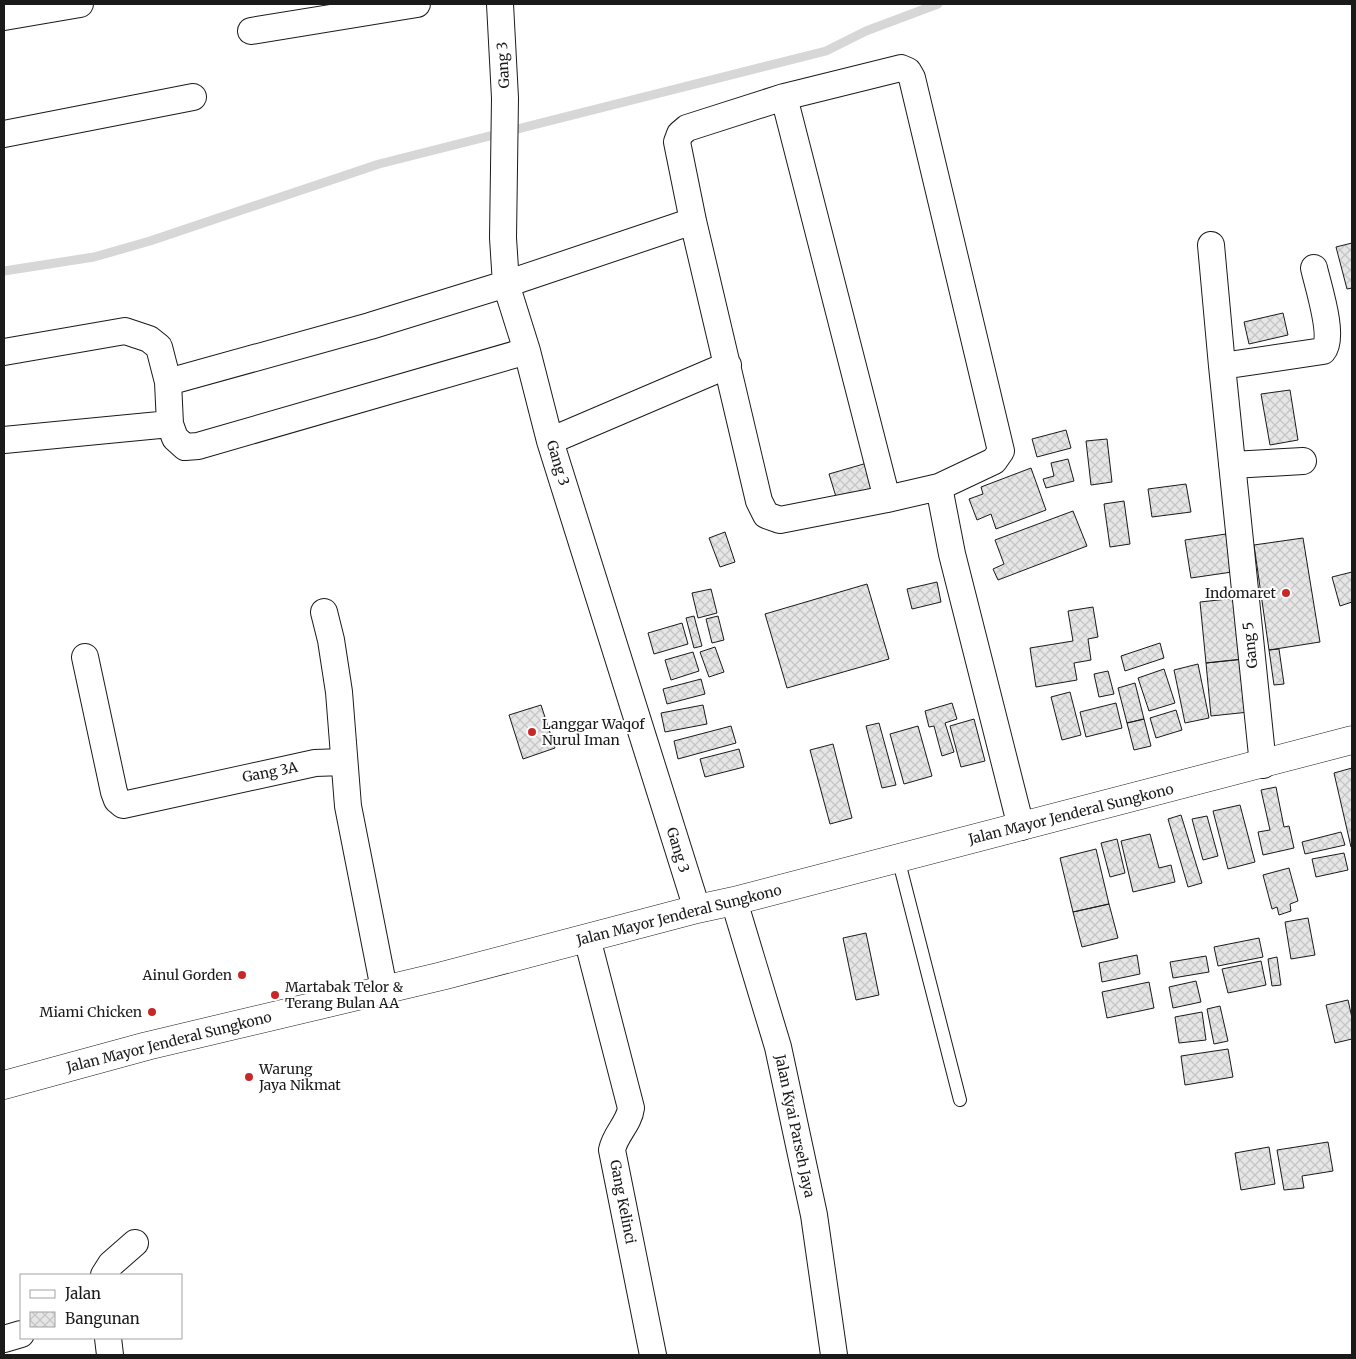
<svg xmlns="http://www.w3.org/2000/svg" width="1356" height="1359" viewBox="0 0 1356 1359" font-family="Merriweather,serif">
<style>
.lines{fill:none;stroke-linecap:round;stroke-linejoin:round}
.stream{stroke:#d7d7d7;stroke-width:9}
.building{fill:url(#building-cross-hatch);stroke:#1a1a1a}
.lane-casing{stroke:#1a1a1a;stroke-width:14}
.street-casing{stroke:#1a1a1a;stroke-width:28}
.primary-casing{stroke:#1a1a1a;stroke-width:29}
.lane{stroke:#fff;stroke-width:12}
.street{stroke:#fff;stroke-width:26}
.primary{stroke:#fff;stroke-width:28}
.poi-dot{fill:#c62828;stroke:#fff;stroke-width:2}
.labels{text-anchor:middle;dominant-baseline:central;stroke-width:4;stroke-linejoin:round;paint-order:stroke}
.street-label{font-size:14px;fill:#1a1a1a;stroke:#fff}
.poi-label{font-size:14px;fill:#1a1a1a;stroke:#fff;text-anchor:end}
</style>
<defs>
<pattern id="building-cross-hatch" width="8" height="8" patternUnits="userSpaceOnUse" patternTransform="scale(1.25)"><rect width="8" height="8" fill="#e6e6e6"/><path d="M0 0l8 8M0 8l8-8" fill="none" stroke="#c5c5c5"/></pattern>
</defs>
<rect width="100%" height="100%" fill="#fff"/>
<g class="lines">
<!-- stream -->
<path class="stream" d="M4,271L94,257L150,241L379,164L826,51L866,31L938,4"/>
</g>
<!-- building -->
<path class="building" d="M1352,243V288L1347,289L1336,247Z
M1283,313L1288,335L1249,344L1244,322Z
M1290,390L1298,440L1270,445L1261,394Z
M1066,430L1071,448L1037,457L1032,439Z
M1107,439L1112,482L1091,485L1086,441Z
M1068,459L1074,481L1046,488L1043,479L1054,476L1051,463Z
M874,461L881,487L837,500L829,474Z
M1031,468L1046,510L996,529L991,514L977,520L969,499L983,494L981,487Z
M1186,484L1191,512L1152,517L1148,489Z
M1124,501L1130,544L1110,547L1104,504Z
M1073,511L1087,546L998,580L993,569L1004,564L995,540Z
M725,532L735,562L720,567L709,538Z
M1226,534L1232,572L1191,578L1185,540Z
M1303,538L1320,642L1269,650L1254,545Z
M1352,572V602L1340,606L1332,577Z
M937,582L941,602L912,609L907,589Z
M867,584L889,659L787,688L765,614Z
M711,589L717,613L698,618L692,593Z
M1237,598L1244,659L1206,663L1200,602Z
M1093,607L1098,637L1088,639L1091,660L1074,663L1077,680L1036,687L1030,648L1073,641L1068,611Z
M694,616L702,646L694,648L686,618Z
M718,616L724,640L712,643L706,619Z
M682,623L688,644L654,654L648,633Z
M1160,643L1164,658L1125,671L1121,656Z
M715,647L724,672L709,677L700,652Z
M1279,649L1284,684L1274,685L1269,650Z
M693,652L699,671L671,680L665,660Z
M1244,659L1249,712L1211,716L1206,663Z
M1198,664L1209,718L1185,723L1174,670Z
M1164,669L1175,703L1149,711L1138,678Z
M1108,671L1114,694L1099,697L1094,674Z
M701,679L705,694L667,704L663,689Z
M1135,683L1144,719L1127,723L1118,688Z
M1070,692L1081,735L1062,740L1051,697Z
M952,703L957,719L945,723L954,752L942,756L934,726L929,727L925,711Z
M1116,703L1122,728L1086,737L1080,712Z
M541,705L555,748L523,759L509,715Z
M703,705L707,724L665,732L661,713Z
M1176,710L1182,730L1156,738L1150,718Z
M974,719L985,761L961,767L950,726Z
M1144,719L1151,746L1134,750L1127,723Z
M879,723L896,785L882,788L866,726Z
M731,726L736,743L678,759L674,741Z
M918,726L932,776L904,784L890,734Z
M833,744L852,818L830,824L810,750Z
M739,749L744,767L705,777L700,759Z
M1352,768V847H1351L1334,773Z
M1276,787L1284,827L1289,826L1294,848L1263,855L1258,832L1270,830L1261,790Z
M1240,805L1255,862L1228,869L1213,811Z
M1181,815L1202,883L1188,887L1168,819Z
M1207,816L1218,856L1203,860L1192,819Z
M1341,832L1345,845L1305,854L1302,842Z
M1150,834L1159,868L1171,865L1175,882L1133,892L1121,841Z
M1117,839L1125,873L1110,877L1101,843Z
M1096,849L1109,904L1073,912L1060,858Z
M1344,853L1348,870L1316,877L1312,859Z
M1289,868L1298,901L1290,904L1291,911L1279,915L1277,907L1272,909L1263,875Z
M1109,904L1118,938L1082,947L1073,912Z
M1308,918L1315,955L1291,959L1285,922Z
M866,933L879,995L856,1000L843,938Z
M1259,938L1263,957L1218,966L1214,947Z
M1137,955L1140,974L1102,982L1099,963Z
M1206,956L1209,972L1173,978L1170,962Z
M1277,957L1281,985L1272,986L1268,959Z
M1261,961L1266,985L1228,993L1222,969Z
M1196,981L1201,1002L1173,1008L1169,987Z
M1149,982L1154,1008L1107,1018L1102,992Z
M1348,1000L1352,1018V1039L1335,1043L1326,1005Z
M1220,1006L1228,1041L1214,1044L1207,1009Z
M1202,1012L1206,1040L1179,1043L1175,1017Z
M1228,1049L1233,1077L1185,1085L1181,1056Z
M1328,1142L1333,1171L1302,1176L1304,1188L1284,1190L1277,1150Z
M1269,1147L1275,1184L1241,1190L1235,1153Z"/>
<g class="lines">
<defs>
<path id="lane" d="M898,858L960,1100"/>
<path id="street" d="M500,4L505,98L503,238L506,284L527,351L550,441L697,909
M4,17L80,4
M251,31L417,4
M784,97L687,128L680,134L677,142L693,221L759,501L766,515L780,520L887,499
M4,134L193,97
M1211,245L1222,366
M4,352L125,331L149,339L159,347L168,382
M170,424L168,382L370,326L506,284L693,221
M4,440L170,424L175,438L185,447L198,446L527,351
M550,441L728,365
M1232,465L1303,461
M939,487L994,461L1001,451L912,78L908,71L901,68L784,97L887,499L939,487L952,554L1021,827
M324,612L331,640L339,692L348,806L384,989
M85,657L114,792L117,800L123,805L315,763L343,762
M1263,765L1222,366L1323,351C1335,337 1318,286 1314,268
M734,901L778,1047L814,1215L834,1355
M587,938L631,1108C629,1124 615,1134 612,1150L653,1355
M104,1275L111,1264L135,1243
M108,1338L110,1355
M4,1339L21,1334"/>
<path id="primary" d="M4,1085L147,1046L442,976L697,909L734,901L1352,740"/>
</defs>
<!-- lane casing -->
<use href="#lane" class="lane-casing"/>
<!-- street casing -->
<use href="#street" class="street-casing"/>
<!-- primary casing -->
<use href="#primary" class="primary-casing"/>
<!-- lane -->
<use href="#lane" class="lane"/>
<!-- street -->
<use href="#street" class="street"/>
<!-- primary -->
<use href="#primary" class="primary"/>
</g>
<!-- markers -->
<g class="poi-dot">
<circle cx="1286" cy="593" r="5"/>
<circle cx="532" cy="732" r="5"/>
<circle cx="242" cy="975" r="5"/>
<circle cx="275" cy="995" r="5"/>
<circle cx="152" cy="1012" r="5"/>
<circle cx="249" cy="1077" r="5"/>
</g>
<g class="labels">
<!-- street labels -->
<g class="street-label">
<text transform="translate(503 65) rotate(-93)">Gang 3</text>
<text transform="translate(558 463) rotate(73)">Gang 3</text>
<text transform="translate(1250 645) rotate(-96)">Gang 5</text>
<text transform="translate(270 772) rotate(-11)">Gang 3A</text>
<text transform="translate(1071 814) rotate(-14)">Jalan Mayor Jenderal Sungkono</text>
<text transform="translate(678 850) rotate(73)">Gang 3</text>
<text transform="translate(679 915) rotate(-14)">Jalan Mayor Jenderal Sungkono</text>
<text transform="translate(169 1042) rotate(-14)">Jalan Mayor Jenderal Sungkono</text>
<text transform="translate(795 1126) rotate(78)">Jalan Kyai Parseh Jaya</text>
<text transform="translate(623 1202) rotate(79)">Gang Kelinci</text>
</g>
<!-- poi labels -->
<g class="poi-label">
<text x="1276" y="593">Indomaret</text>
<text x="542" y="724" text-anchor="start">Langgar Waqof<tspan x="542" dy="16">Nurul Iman</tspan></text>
<text x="232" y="975">Ainul Gorden</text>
<text x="285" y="987" text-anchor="start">Martabak Telor &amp;<tspan x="285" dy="16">Terang Bulan AA</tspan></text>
<text x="142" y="1012">Miami Chicken</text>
<text x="259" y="1069" text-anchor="start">Warung<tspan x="259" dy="16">Jaya Nikmat</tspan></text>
</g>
</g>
<!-- border -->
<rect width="1356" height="1359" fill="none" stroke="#1a1a1a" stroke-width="10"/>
<!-- legend -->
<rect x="20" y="1274" width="162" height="65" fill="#ffffff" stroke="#a3a3a3"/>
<rect x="30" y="1290" width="25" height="8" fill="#ffffff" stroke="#a3a3a3"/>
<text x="65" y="1299" font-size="15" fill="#1a1a1a">Jalan</text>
<rect x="30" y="1312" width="25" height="15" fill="url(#building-cross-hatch)" stroke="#a3a3a3"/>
<text x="65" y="1324" font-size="15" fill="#1a1a1a">Bangunan</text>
</svg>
